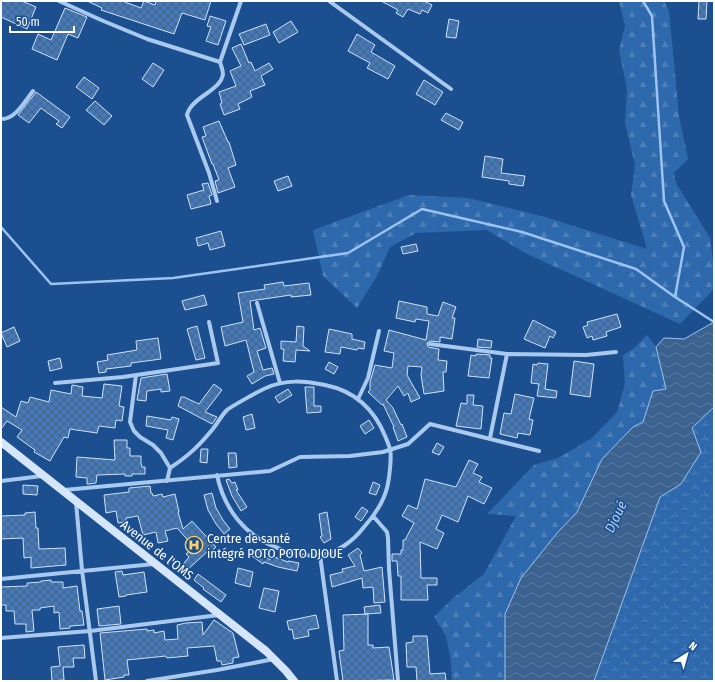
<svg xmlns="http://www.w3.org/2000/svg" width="715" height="682" viewBox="0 0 715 682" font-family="'Fira Sans Condensed',sans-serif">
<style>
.forest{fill:url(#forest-firs)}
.wetland{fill:url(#wetland-marsh)}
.water{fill:url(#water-waves);stroke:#9cc4f0}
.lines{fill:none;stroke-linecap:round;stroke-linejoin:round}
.stream{stroke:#9cc4f0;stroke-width:2.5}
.building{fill:url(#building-cross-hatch);stroke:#cfe3fa}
.street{stroke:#a9c9ee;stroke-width:4}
.secondary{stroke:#d6e6fa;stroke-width:8}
.labels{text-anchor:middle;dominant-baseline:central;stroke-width:3;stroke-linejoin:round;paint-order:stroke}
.poi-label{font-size:13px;fill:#fff;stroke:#1b4f8f;text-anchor:start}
.street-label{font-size:13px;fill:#fff;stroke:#1b4f8f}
.water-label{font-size:14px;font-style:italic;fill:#b5d3f5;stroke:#1b4f8f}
</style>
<defs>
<pattern id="forest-firs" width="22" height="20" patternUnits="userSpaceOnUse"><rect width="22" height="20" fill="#2e69ad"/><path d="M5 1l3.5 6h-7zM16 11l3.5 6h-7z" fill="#4d80b9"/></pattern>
<pattern id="wetland-marsh" width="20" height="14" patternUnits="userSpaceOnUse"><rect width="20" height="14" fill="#2e69ad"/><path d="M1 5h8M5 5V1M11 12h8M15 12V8" fill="none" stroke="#4d80b9"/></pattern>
<pattern id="water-waves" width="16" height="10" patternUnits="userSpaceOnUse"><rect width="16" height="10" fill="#3c6290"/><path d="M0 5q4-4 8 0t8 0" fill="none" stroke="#597aa1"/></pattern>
<pattern id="building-cross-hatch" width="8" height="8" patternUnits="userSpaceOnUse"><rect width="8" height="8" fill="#4478b7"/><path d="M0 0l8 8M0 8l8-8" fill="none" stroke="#486282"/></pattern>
</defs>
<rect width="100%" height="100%" fill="#1b4f8f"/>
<!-- forest -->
<path class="forest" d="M619,1H664L669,11L679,116L688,159L674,173L676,183L710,238L714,270V289L680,324L525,253L487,230L416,233L390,247L377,276L357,308L323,276L313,230L409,195L468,198L545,217L647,249L631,195L635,165L625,123L627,90L619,50L625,26Z
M647,335L656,347L666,389L653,391L643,422L633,427L602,459L577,512L558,532L505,615V681H452L451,661L446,636L434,617L452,599L484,574L516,516L487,514L534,465L558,458L592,438L617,412L625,384L623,355L634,348Z"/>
<!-- wetland -->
<path class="wetland" d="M714,407V681H594L660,497L681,484L692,428Z"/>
<!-- water -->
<path class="water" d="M714,322V407L692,428L701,452L681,484L660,497L594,681H505V614L521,578L558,532L577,512L602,459L633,427L643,422L653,391L666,389L656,347L664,338L684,339Z"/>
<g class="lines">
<!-- stream -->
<path class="stream" d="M643,1L652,16L664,201L684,247L675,297
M1,227L51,284L173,278L348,253L422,209L522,232L636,269L675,297L714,322"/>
</g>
<!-- building -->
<path class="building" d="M1,1H22L36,7L27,29L1,17Z
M87,1H125V2L141,8L144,1L155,5L156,1H211L205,20L182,13L174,34L101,10L102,8Z
M381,1H424L432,5L428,13L422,10L420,14L408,9L403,17L396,13L398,10Z
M699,1H707L706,19H698Z
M65,8L87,17L78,38L68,34L57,60L32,49L38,34L51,40Z
M210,16L226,21L218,45L206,41L211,27L207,26Z
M449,19L459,21L456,38L446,37Z
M291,21L298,32L279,43L273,32Z
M266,24L270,35L244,45L239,34Z
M357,34L375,45L371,52L395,66L388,79L367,68L370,63L348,51Z
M241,44L249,63L251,62L255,71L269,63L273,69L261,76L265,85L250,91L252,97L238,104L240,109L224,115L220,104L222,103L219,92L236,86L230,71L241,66L232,48Z
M153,63L164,70L153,87L142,79Z
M84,77L99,88L92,99L76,87Z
M424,80L443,92L435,105L416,94Z
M36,92L70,117L62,128L56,124L59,121L41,108L29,123L18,115Z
M95,101L112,116L104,125L86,110Z
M446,113L463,122L459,130L441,120Z
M219,121L228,142H229L236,165L228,168L235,187L218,193L215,181L219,180L213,164H212L202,137L206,136L203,127Z
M485,156L503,159L501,173L525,176L523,186L509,184V181L482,177Z
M288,176L292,186L278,191L274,181Z
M208,183L212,195L209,196L211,204L191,209L187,195L204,190L202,184Z
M221,231L225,246L210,250L208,243L198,246L196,238Z
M416,244L418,251L403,254L401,247Z
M283,282L284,286L309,283L311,295L291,297V295L250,301L254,330L260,328L266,348L257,351L263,370L272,368L274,374L265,376L252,384L247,376L254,372L246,340L225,346L221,327L243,322L238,293L265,289L264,285Z
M204,295L207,305L185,310L182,301Z
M399,301L427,307V314L438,316L443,302L456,307L452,318H455L452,339L440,337V342L430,341L427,343L428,347L439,349L438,360L447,361L446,372H443L444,391L424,394L421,375L422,367L408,366L407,375L420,398L411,402L408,393L404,396L398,386L386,400L393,408L401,425L402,424L407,437L398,441L393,427H394L383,404L382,405L368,392L370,390V382L375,365L392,368L394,353L384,351L389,330L426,340L429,321L416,319L415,322L396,318Z
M617,314L621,327L606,332L607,336L593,340L592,336L587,338L583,327L588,325L587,322Z
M533,320L556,332L553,338L550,336L545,348L524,339Z
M197,326L205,358L196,360L187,329Z
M297,326L304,327L303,346L310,351L296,350L295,362L283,361L284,349H281V341L296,342Z
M14,327L20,341L7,347L1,333Z
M329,329L352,334V339L365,342L364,349L358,348L357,350L341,347L340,354L325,352Z
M158,338L161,359L131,363V366L106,369V372L99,373L97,362L108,360L107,355L137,350L136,341Z
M478,339L492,341L491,348L477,347Z
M476,354L490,355V358H492L489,378L468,376L471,355L476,356Z
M60,358L62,368L50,371L48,361Z
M574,361L594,364L590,397L570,394Z
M329,362L338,367L334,374L325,369Z
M538,363L548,364L545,389L557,391L556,398L537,396L539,384L531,383L533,364L537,365Z
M167,374L170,391L161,392V389L147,391L146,401L137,400L141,378Z
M104,384L122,386L119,406L124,407L122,421L116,420L115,428L99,426L97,433L70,429L68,438L64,437L50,461L34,452L35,450L17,437L22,430L7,421L1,429V407L16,417L21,401L28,403L30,397L49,402L51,390L71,394L72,385L83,387L82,396L102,398Z
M214,384L222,390L205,412L217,417L212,424L178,406L181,397H184L199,404Z
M305,387H314V406H321V412L307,413Z
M288,389L292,395L279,403L275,397Z
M515,394L534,398L529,419L533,420L530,435L518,433L517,438L500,434L504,413L511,414Z
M467,395H474L473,405L483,406L481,429L456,426L461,403L467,404Z
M252,414L255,428L246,430L243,417Z
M147,416L171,420L172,417L179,419L173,440L166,438L168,430L146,426Z
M369,420L374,428L365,434L360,426Z
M114,440H127V448H130V456H141V463L142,467H145V474H132V476H125V474L97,475L96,483L89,484H87V478L76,477L77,457L115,460Z
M437,443L444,447L439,455L432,452Z
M201,449H208L207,463L200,462Z
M228,453H236L237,467L229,468Z
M469,460L478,464L473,473L482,477L479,482L492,488L484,504L468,496L458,522L442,515L436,529L444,533L437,549L420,542L421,578H437V585H427L428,600H401V576H398L397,561H392V554H401V550H403V540H405L414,523L402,516L408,505L417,509L425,479L456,487Z
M229,479L232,483L235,482L238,490H236L247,507L241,511L232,496L226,480Z
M373,482L380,485L376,495L369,493Z
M23,485L38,486L37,495L23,494Z
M150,486L151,493H152L153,496L162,494L163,497L175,494L179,512H178L183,529L192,521L216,547L210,553L208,551L186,571L181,567L189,557L186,554L194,547L177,528L165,531L168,541L158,543L156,532L143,535L138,516L126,518V522L118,523L116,511L106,513L104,495L129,492V488Z
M212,493L216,508L223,520L230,529L224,534L216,524L208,510L204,495Z
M362,507L368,511L361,521L355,517Z
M35,512L36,528H38L39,549L65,548L66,565L31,568V557L24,558L23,538L1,539V516L25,515V513Z
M327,512L331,539L324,543L320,537L322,536L319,514Z
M358,548L362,553L360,555L364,571L382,567L385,602L374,603L373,587L363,588L362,578L332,587L330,575L343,572L342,569L355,566L348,555Z
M257,550L270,560L272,556L288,562V561L299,563L297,571L278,567L264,562L263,564L252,556Z
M238,568L253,572L250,587L235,583Z
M122,571L123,575L144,572L147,592L126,595V596L119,597L115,572Z
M198,574L226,595L221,602L203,589L204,588L194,580Z
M51,580V582H63V588L77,586L80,611H82L84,625L70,626V628L60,629L59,612L54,613V606L40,608V610H32L34,631L26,632V624H15L14,611H6V605H1V587L27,586V583L41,582V581Z
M264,588L279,591L275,612L259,608Z
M380,605L381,613L365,614L364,607Z
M119,606L121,624L99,626L97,609Z
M368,614V645H373V648L389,647L394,680L343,681L339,651L344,650L343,615Z
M316,615L319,628L308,630L309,636L294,639L292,629L289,630L287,621Z
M214,620L233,633L239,657L233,658V663L222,665L221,661H217L214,646L187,648L188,656L167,658L166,656L127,660L129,675H124V677L105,680L100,633L147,629V631L154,630V633L164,631L165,640L178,639L177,625L186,623L202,622L203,635Z
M413,636H427L430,674L445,673L446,681H417L416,667H407L406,643L413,642Z
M84,645L85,658H73L74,667H63L64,680L52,681L51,667L60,666L58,647Z"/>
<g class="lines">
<!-- street -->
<path class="street" d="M59,1L101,20L147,39L220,62L241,1
M329,1L451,89
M1,119C15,120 25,101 33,91
M217,201L209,173L187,115C191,97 221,91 223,74C223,70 221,66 220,62
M257,303L280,383
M430,344L507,354L586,355L616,352
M136,375L130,422L134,431L140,437L153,445L161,453L170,468L167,481
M55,383L123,377L218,363L209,322
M358,399L368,378L379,331
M490,438L507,354
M170,468C188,456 198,447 212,430C217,424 221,416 227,410C232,406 259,391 266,388C286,379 304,381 325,385C355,391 375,410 386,438C387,441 389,445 390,449C392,457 389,480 387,488C383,503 374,516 364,527C354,540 337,554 319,555C306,557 290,553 278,548C245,536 224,509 217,475
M1,481L42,476
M64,490L270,471L300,457L350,456L383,452L408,444L430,424L539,451
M76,502L82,570L96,681
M373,516L387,532L388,538L389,569L398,681
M320,555L337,681
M1,579L154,564
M1,638L90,631L219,615
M147,681L217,670L274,659"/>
<!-- secondary -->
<path class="secondary" d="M1,442L266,651L286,671L294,681"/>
</g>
<!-- icons -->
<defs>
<symbol id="hospital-ring" viewBox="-11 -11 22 22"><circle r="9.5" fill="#1b4f8f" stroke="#ffd166" stroke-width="1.5"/><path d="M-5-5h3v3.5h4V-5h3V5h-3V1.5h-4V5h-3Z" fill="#ffd166"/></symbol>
</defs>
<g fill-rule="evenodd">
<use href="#hospital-ring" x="184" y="535" width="20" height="20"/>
</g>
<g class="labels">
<!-- poi labels -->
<g class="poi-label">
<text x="207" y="538">Centre de santé<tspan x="207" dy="15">intégré POTO POTO DJOUE</tspan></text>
</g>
<!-- street labels -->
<g class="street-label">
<text transform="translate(157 550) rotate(38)">Avenue de l'OMS</text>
</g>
<!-- water labels -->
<g class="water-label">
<text transform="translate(616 517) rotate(-65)">Djoué</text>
</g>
</g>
<!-- border -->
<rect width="715" height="682" fill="none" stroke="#ffffff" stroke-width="4"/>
<!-- north arrow -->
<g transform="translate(687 654) rotate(37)" stroke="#1b4f8f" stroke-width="3" paint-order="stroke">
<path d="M0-3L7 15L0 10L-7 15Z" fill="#ffffff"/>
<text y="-6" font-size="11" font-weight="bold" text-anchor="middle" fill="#ffffff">N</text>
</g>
<!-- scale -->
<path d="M10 26v6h64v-6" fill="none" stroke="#ffffff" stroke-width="2"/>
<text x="16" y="26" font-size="12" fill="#ffffff" stroke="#1b4f8f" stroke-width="3" paint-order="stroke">50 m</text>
</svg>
